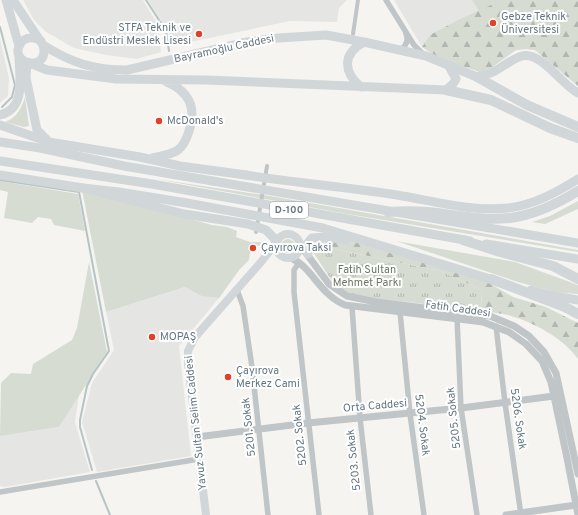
<svg xmlns="http://www.w3.org/2000/svg" width="578" height="515" viewBox="0 0 578 515" font-family="Overpass,sans-serif">
<style>
.built{fill:#e5e6e4}
.grass{fill:#d6dcd2}
.forest{fill:url(#forest-firs)}
.park{fill:url(#park-tufts)}
.lines{fill:none;stroke-linecap:round;stroke-linejoin:round}
.stream{stroke:#b6c4c6;stroke-width:2}
.pedestrian{stroke:#c0c5c7;stroke-width:4}
.minor{stroke:#c0c5c7;stroke-width:5.5}
.tertiary{stroke:#c0c5c7;stroke-width:7}
.secondary{stroke:#d1d6d9;stroke-width:8}
.primary{stroke:#d1d6d9;stroke-width:9}
.trunk{stroke:#d1d6d9;stroke-width:9}
.motorway{stroke:#d1d6d9;stroke-width:10}
.poi-dot{fill:#de4228;stroke:#fff;stroke-width:1.5}
.labels{text-anchor:middle;dominant-baseline:central;stroke-width:4;stroke-linejoin:round;paint-order:stroke}
.shield{fill:#fff;stroke:#92a0a7;stroke-width:1}
.shield-label{font-size:10px;font-weight:bold;fill:#647781}
.poi-label{font-size:11px;fill:#647781;stroke:#fff;text-anchor:start}
.street-label{font-size:11px;fill:#647781;stroke:#fff}
.park-label{font-size:11px;fill:#697963;stroke:#fff}
</style>
<defs>
<pattern id="forest-firs" width="22" height="20" patternUnits="userSpaceOnUse"><rect width="22" height="20" fill="#d6dcd2"/><path d="M5 1l3.5 6h-7zM16 11l3.5 6h-7z" fill="#b1b7b0"/></pattern>
<pattern id="park-tufts" width="24" height="20" patternUnits="userSpaceOnUse"><rect width="24" height="20" fill="#d6dcd2"/><path d="M3 7l-1-3M5 7V3M7 7l1-3M15 17l-1-3M17 17v-4M19 17l1-3" fill="none" stroke="#b1b7b0"/></pattern>
</defs>
<rect width="100%" height="100%" fill="#f5f4f1"/>
<!-- built -->
<path class="built" d="M23,0H143L158,25L161,52L137,59L106,55L74,48L46,32L34,20Z
M148,0H347L339,8L337,22L290,21L176,45Z
M394,0H578V86L535,50L526,49L516,50L491,68L480,72L439,58L422,47Z
M0,39L9,78L8,96L0,103Z
M239,270L219,298L179,346L191,456L97,472L82,422L92,383L114,350L106,312Z
M79,395L75,422L90,472L5,487L0,486V436L59,427Z"/>
<!-- grass -->
<path class="grass" d="M472,0H502L479,11Z
M25,97L29,126L24,127L5,122C17,118 22,107 25,97Z
M156,179L270,196L578,250V252L347,214Z
M0,181L78,194L85,231L54,225L51,219L38,217L32,223L4,218L8,192L0,190Z
M82,190L212,225L227,227L237,231L236,237L250,242H261L263,244L260,246L253,244L251,246L249,260L239,270L219,298L202,296L185,287L106,312Z
M578,201V209L545,224L532,222L550,216Z
M281 246a7 7 0 1 1 14 0a7 7 0 1 1-14 0Z
M396,241L515,262L578,285V294L555,292L518,282Z
M89,262L107,352L59,427L0,436L1,383L11,373L31,374L33,364L72,340L77,328Z"/>
<!-- forest -->
<path class="forest" d="M502,0H578V86L535,50L526,49L516,50L491,68L480,72L439,58L422,47L430,35L458,20Z
M343,239L368,245L482,279L513,297L546,307L578,323V359C562,337 533,322 508,315C499,313 490,312 481,311L482,290L440,271L315,245L319,242Z"/>
<!-- park -->
<path class="park" d="M315,245L440,271L482,290L481,311C457,308 432,305 408,302C388,300 357,300 340,288C329,280 321,263 313,252Z"/>
<g class="lines">
<!-- stream -->
<path class="stream" d="M146,0L166,31L169,51
M0,27L15,85L12,97L2,107
M0,180L79,192L109,351L93,374L87,386L80,420V427L92,470
M96,481L110,515"/>
<!-- pedestrian -->
<path class="pedestrian" d="M353,34L358,0
M256,232L267,166"/>
<!-- minor -->
<path class="minor" d="M386,0L414,45L424,55
M400,50C406,46 409,41 406,34
M297,261L298,264L294,270V292L319,515
M237,290L243,306L252,367L268,515
M352,307L360,418L371,515
M400,312L410,414L424,515
M457,318L461,408L477,515
M496,326L505,403L521,515
M0,492L199,459"/>
<!-- tertiary -->
<path class="tertiary" d="M300,245L329,284L347,296L376,302L490,316L514,326L529,336L544,352L556,373L578,474
M291,258C312,267 320,295 345,305L483,322L509,332L526,344L542,361L551,382L567,458L578,515
M197,437L308,423L461,408L554,396
M506,515L576,505"/>
<!-- secondary -->
<path class="secondary" d="M276 246a12 12 0 1 1 24 0a12 12 0 1 1-24 0Z
M206,515L188,364V351L195,337L261,262L276,243"/>
<!-- primary -->
<path class="primary" d="M6,0L19,46
M13,0L43,45C51,74 6,64 21,43C26,36 35,37 41,41
M43,45C72,63 93,70 127,70L247,42L278,38L326,35L364,42L426,56L477,77
M27,63L26,78L37,130L47,140
M32,64L47,70L116,79L206,80L446,90L453,84L456,79L449,66
M361,87C343,72 342,54 364,42
M0,115C27,108 19,76 19,56
M0,125L49,142L140,157L180,166L246,175
M152,158C160,156 171,155 178,150C184,145 187,138 189,131C197,107 189,91 165,81
M0,175L83,188L184,214L248,224L266,230L274,238L276,243"/>
<!-- trunk -->
<path class="trunk" d="M477,77C483,75 490,74 495,71C504,66 512,59 522,56C541,51 562,85 578,93
M0,142L40,148L124,166L578,243
M0,161L152,184L470,241
M246,175C296,183 347,187 397,195C434,201 471,212 508,208C534,205 557,192 578,179
M83,188L119,192L187,203L323,228L497,281
M486,244L578,259
M308,254L307,244L312,238L327,237L346,240
M531,290L549,295L578,300"/>
<!-- motorway -->
<path class="motorway" d="M477,77L527,105L578,127
M446,90L491,100L550,128L578,138
M388,212C401,211 415,211 428,212C456,215 482,221 510,218C535,215 557,204 578,191
M463,240L500,252L553,266L578,279
M491,279L565,307L578,314"/>
</g>
<!-- markers -->
<g class="poi-dot">
<circle cx="493" cy="23" r="4"/>
<circle cx="199" cy="34" r="4"/>
<circle cx="159" cy="121" r="4"/>
<circle cx="253" cy="248" r="4"/>
<circle cx="152" cy="337" r="4"/>
<circle cx="228" cy="377" r="4"/>
</g>
<g class="labels">
<!-- shield labels -->
<rect class="shield" x="270" y="202" width="38" height="16" rx="3"/>
<g class="shield-label">
<text x="289" y="210">D-100</text>
</g>
<!-- poi labels -->
<g class="poi-label">
<text x="501" y="17">Gebze Teknik<tspan x="501" dy="13">Üniversitesi</tspan></text>
<text x="191" y="28" text-anchor="end">STFA Teknik ve<tspan x="191" dy="13">Endüstri Meslek Lisesi</tspan></text>
<text x="167" y="121">McDonald's</text>
<text x="261" y="248">Çayırova Taksi</text>
<text x="160" y="337">MOPAŞ</text>
<text x="236" y="371">Çayırova<tspan x="236" dy="13">Merkez Cami</tspan></text>
</g>
<!-- street labels -->
<g class="street-label">
<text transform="translate(224 49) rotate(-12)">Bayramoğlu Caddesi</text>
<text transform="translate(458 309) rotate(8)">Fatih Caddesi</text>
<text transform="translate(375 406) rotate(-5)">Orta Caddesi</text>
<text transform="translate(454 418) rotate(-96)">5205. Sokak</text>
<text transform="translate(518 419) rotate(82)">5206. Sokak</text>
<text transform="translate(196 423) rotate(-96)">Yavuz Sultan Selim Caddesi</text>
<text transform="translate(422 425) rotate(83)">5204. Sokak</text>
<text transform="translate(249 427) rotate(-96)">5201. Sokak</text>
<text transform="translate(300 435) rotate(-96)">5202. Sokak</text>
<text transform="translate(354 460) rotate(-96)">5203. Sokak</text>
</g>
<!-- park labels -->
<g class="park-label">
<text x="367" y="270">Fatih Sultan<tspan x="367" dy="13">Mehmet Parkı</tspan></text>
</g>
</g>
</svg>
